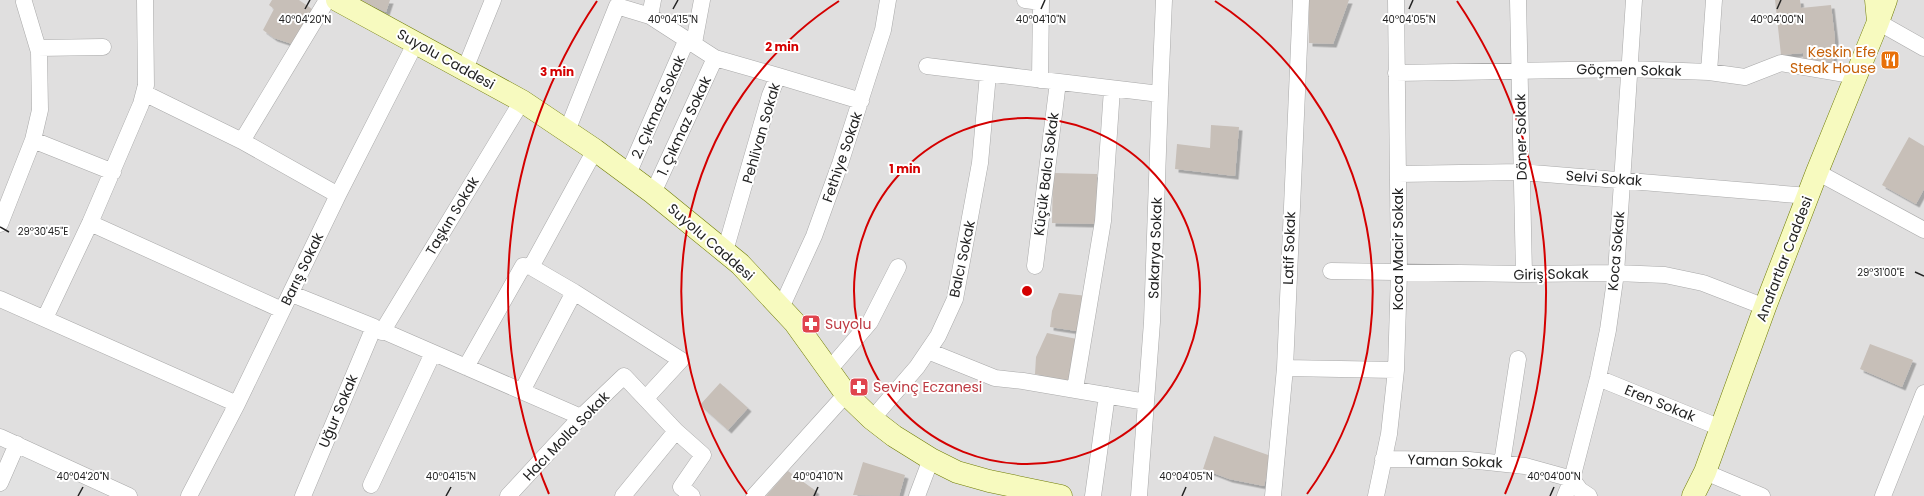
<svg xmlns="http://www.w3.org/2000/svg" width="1924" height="496" viewBox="0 0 1924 496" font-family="Poppins,sans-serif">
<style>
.residential{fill:#e0dfdf}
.parking{fill:#e2e2e2}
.building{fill:#c7bfb8;filter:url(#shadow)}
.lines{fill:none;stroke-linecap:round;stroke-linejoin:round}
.street-casing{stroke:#a9a9a9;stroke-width:17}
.secondary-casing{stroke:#707d05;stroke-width:23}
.street{stroke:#fff;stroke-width:16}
.secondary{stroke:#f7fabf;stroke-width:22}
.ticks{fill:none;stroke:#222;stroke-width:1.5}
.ring{fill:none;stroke:#d40000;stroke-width:2}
.labels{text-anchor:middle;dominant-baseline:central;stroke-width:4;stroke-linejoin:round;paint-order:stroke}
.food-label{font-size:14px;fill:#c56008;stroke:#fff;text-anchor:end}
.street-label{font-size:14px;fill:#222;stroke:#fff}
.health-label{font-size:14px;fill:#be3a42;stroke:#fff;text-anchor:start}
.ticks-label{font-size:10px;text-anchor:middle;fill:#222;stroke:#fff;stroke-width:4;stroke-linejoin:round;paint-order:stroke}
.centre{fill:#d40000;stroke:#fff;stroke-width:2}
.ring-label{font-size:12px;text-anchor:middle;font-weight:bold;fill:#d40000;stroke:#fff;stroke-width:4;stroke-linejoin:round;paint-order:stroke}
</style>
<defs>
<filter id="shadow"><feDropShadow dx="3.5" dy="3.5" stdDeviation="0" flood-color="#0004"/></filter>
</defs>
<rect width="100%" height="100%" fill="#f2efe9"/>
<!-- residential -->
<path class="residential" d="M0,0H1924V496H0Z"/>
<!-- parking -->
<path class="parking" d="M21,453L83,483L76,496H0V491Z"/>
<!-- building -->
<path class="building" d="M272,0H299L312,9L292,44L274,38L263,30L274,9L269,5Z
M359,0H390L386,12Z
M1309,0H1349L1333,44L1309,43Z
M1775,0H1800L1801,8L1831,5L1835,39L1833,64L1803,60V53L1781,55Z
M1211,125L1239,127L1235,176L1175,169L1177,144L1210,148Z
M1909,137L1924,146V189L1916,204L1882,185Z
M1053,173L1097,174L1096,224L1052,223Z
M1059,293L1088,296L1083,332L1050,327L1052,311Z
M1047,333L1082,340L1073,381L1035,374L1036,357Z
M1870,344L1913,360L1902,387L1860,369Z
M720,383L748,408L728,430L700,405Z
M1214,436L1271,456L1264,486L1229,479L1203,469Z
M863,462L905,475L899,496L853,495Z
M788,471L816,491L812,496H766Z"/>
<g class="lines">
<defs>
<path id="street" d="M1025,0L1041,2
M1518,0L1524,274
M650,16L715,58L778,76
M1878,22L1924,48
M694,43L702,0
M38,48L103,47
M927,66L1160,94
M465,69L493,0
M1709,72L1714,0
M1396,73L1630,69L1709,72L1745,77L1781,63L1857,76
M1040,80L1041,0
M144,93L242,141L338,195
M567,131L617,6L650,16L653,0
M33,140L113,172
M242,141L327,0
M1817,172L1924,230
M628,174L687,39
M1398,174L1522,172L1809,196
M653,193L715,58
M90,223L282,310
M0,224L33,140L40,110L39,52L24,2
M725,251L770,95L778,76L861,101
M1035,266L1058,82
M531,267L595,150
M1331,271L1524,274L1616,273L1665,275L1703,283L1765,307
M292,294L374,327L581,417
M0,299L237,404
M781,308L814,236L840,164L883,30L888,0
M45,318L90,223L141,104L146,85L145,0
M382,332L522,101
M928,351L995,378L1023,381L1146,402
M466,367L523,266L531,267L574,292L681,360L646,398
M1285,368L1396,370
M829,370L870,322L898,267
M1598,378L1721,428
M1075,389L1103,221L1112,89
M522,391L574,292
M872,419L917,367L938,336L955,299L980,163L988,74
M0,437L129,496
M1383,459L1469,460L1525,466L1572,479L1580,490L1589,496
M1502,463L1518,359
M1705,472L1762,496
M0,483L17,444
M371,485L433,353
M189,496L237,404L338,195L416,42
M303,496L374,327
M508,496L581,417L624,376L676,431L703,455L681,487L692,496
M623,496L676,431
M754,496L846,394
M917,496L931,459
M1093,496L1107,395
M1139,496L1152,322L1160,94L1164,0
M1273,496L1285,368L1301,0
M1376,496L1389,434L1396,370L1399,272L1396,0
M1565,496L1572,479L1598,378L1608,330L1616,273L1634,0
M1883,496L1924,393"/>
<path id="secondary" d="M337,0L522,101L595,150L653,193L740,264L795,323L846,394L872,419L894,436L931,459L957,472L989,481L1061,496
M1876,0L1878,22L1886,0
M1693,496L1705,472L1765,307L1817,172L1878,22"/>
</defs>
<!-- street casing -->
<use href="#street" class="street-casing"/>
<!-- secondary casing -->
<use href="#secondary" class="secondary-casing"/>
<!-- street -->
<use href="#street" class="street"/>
<!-- secondary -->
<use href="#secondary" class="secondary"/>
</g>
<!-- ticks -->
<path class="ticks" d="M305,9L310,0M673,9L678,0M1041,9L1045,0M1409,9L1413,0M1777,9L1781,0M0,227L9,232M1915,272L1924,276M78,496L83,487M446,496L451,487M814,496L818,487M1182,496L1186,487M1550,496L1554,487"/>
<!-- distance rings -->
<g class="ring">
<circle cx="1027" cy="291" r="173"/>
<path d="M747 494A346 346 0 0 1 839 1M1215 1A346 346 0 0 1 1307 494"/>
<path d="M549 494A519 519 0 0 1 597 1M1457 1A519 519 0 0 1 1505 494"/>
</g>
<!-- icons -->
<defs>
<symbol id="restaurant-square" viewBox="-11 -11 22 22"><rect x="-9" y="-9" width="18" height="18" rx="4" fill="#e8710a" stroke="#fff"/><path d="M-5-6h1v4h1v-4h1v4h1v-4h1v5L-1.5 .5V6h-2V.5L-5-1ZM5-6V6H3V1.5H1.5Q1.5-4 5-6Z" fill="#fff"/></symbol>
<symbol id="pharmacy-square" viewBox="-11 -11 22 22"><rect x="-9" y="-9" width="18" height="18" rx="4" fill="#e0444e" stroke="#fff"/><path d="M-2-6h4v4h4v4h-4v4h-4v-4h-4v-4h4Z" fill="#fff"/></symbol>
</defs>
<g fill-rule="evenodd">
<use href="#restaurant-square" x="1879" y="49" width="22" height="22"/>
<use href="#pharmacy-square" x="800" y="313" width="22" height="22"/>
<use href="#pharmacy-square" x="848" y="376" width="22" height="22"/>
</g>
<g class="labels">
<!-- food labels -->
<g class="food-label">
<text x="1876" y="52">Keskin Efe<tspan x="1876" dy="16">Steak House</tspan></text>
</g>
<!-- street labels -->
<g class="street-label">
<text transform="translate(446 59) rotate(29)">Suyolu Caddesi</text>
<text transform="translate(1629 70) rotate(1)">Göçmen Sokak</text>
<text transform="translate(658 107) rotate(-66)">2. Çıkmaz Sokak</text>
<text transform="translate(684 126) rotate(-65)">1. Çıkmaz Sokak</text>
<text transform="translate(761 133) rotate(-74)">Pehlivan Sokak</text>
<text transform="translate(1521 137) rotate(-91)">Döner Sokak</text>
<text transform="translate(842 157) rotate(-71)">Fethiye Sokak</text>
<text transform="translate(1046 174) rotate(-83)">Küçük Balcı Sokak</text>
<text transform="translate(1604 178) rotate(4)">Selvi Sokak</text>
<text transform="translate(452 216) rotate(-59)">Taşkın Sokak</text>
<text transform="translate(711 242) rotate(41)">Suyolu Caddesi</text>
<text transform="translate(1155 248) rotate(-88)">Sakarya Sokak</text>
<text transform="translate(1289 248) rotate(-88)">Latif Sokak</text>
<text transform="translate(1398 249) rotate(-90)">Koca Macir Sokak</text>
<text transform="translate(1616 251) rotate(-85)">Koca Sokak</text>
<text transform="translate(962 259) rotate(-78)">Balcı Sokak</text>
<text transform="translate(1784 259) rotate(-69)">Anafartlar Caddesi</text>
<text transform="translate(302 269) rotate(-64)">Barış Sokak</text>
<text transform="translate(1551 274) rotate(-1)">Giriş Sokak</text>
<text transform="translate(1660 403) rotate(22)">Eren Sokak</text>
<text transform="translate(338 411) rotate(-67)">Uğur Sokak</text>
<text transform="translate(566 436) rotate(-46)">Hacı Molla Sokak</text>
<text transform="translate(1455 461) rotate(2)">Yaman Sokak</text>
</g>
<!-- health labels -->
<g class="health-label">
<text x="825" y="324">Suyolu</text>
<text x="873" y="387">Sevinç Eczanesi</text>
</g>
</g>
<g class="ticks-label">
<text x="305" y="23">40°04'20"N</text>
<text x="673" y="23">40°04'15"N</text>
<text x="1041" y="23">40°04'10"N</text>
<text x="1409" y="23">40°04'05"N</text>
<text x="1777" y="23">40°04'00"N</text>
<text x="43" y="235">29°30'45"E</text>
<text x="1881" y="276">29°31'00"E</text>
<text x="83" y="480">40°04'20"N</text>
<text x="451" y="480">40°04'15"N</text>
<text x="818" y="480">40°04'10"N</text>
<text x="1186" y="480">40°04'05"N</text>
<text x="1554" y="480">40°04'00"N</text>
</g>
<circle cx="1027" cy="291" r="6" class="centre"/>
<g class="ring-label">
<text x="782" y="51">2 min</text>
<text x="557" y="76">3 min</text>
<text x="905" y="173">1 min</text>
</g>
</svg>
